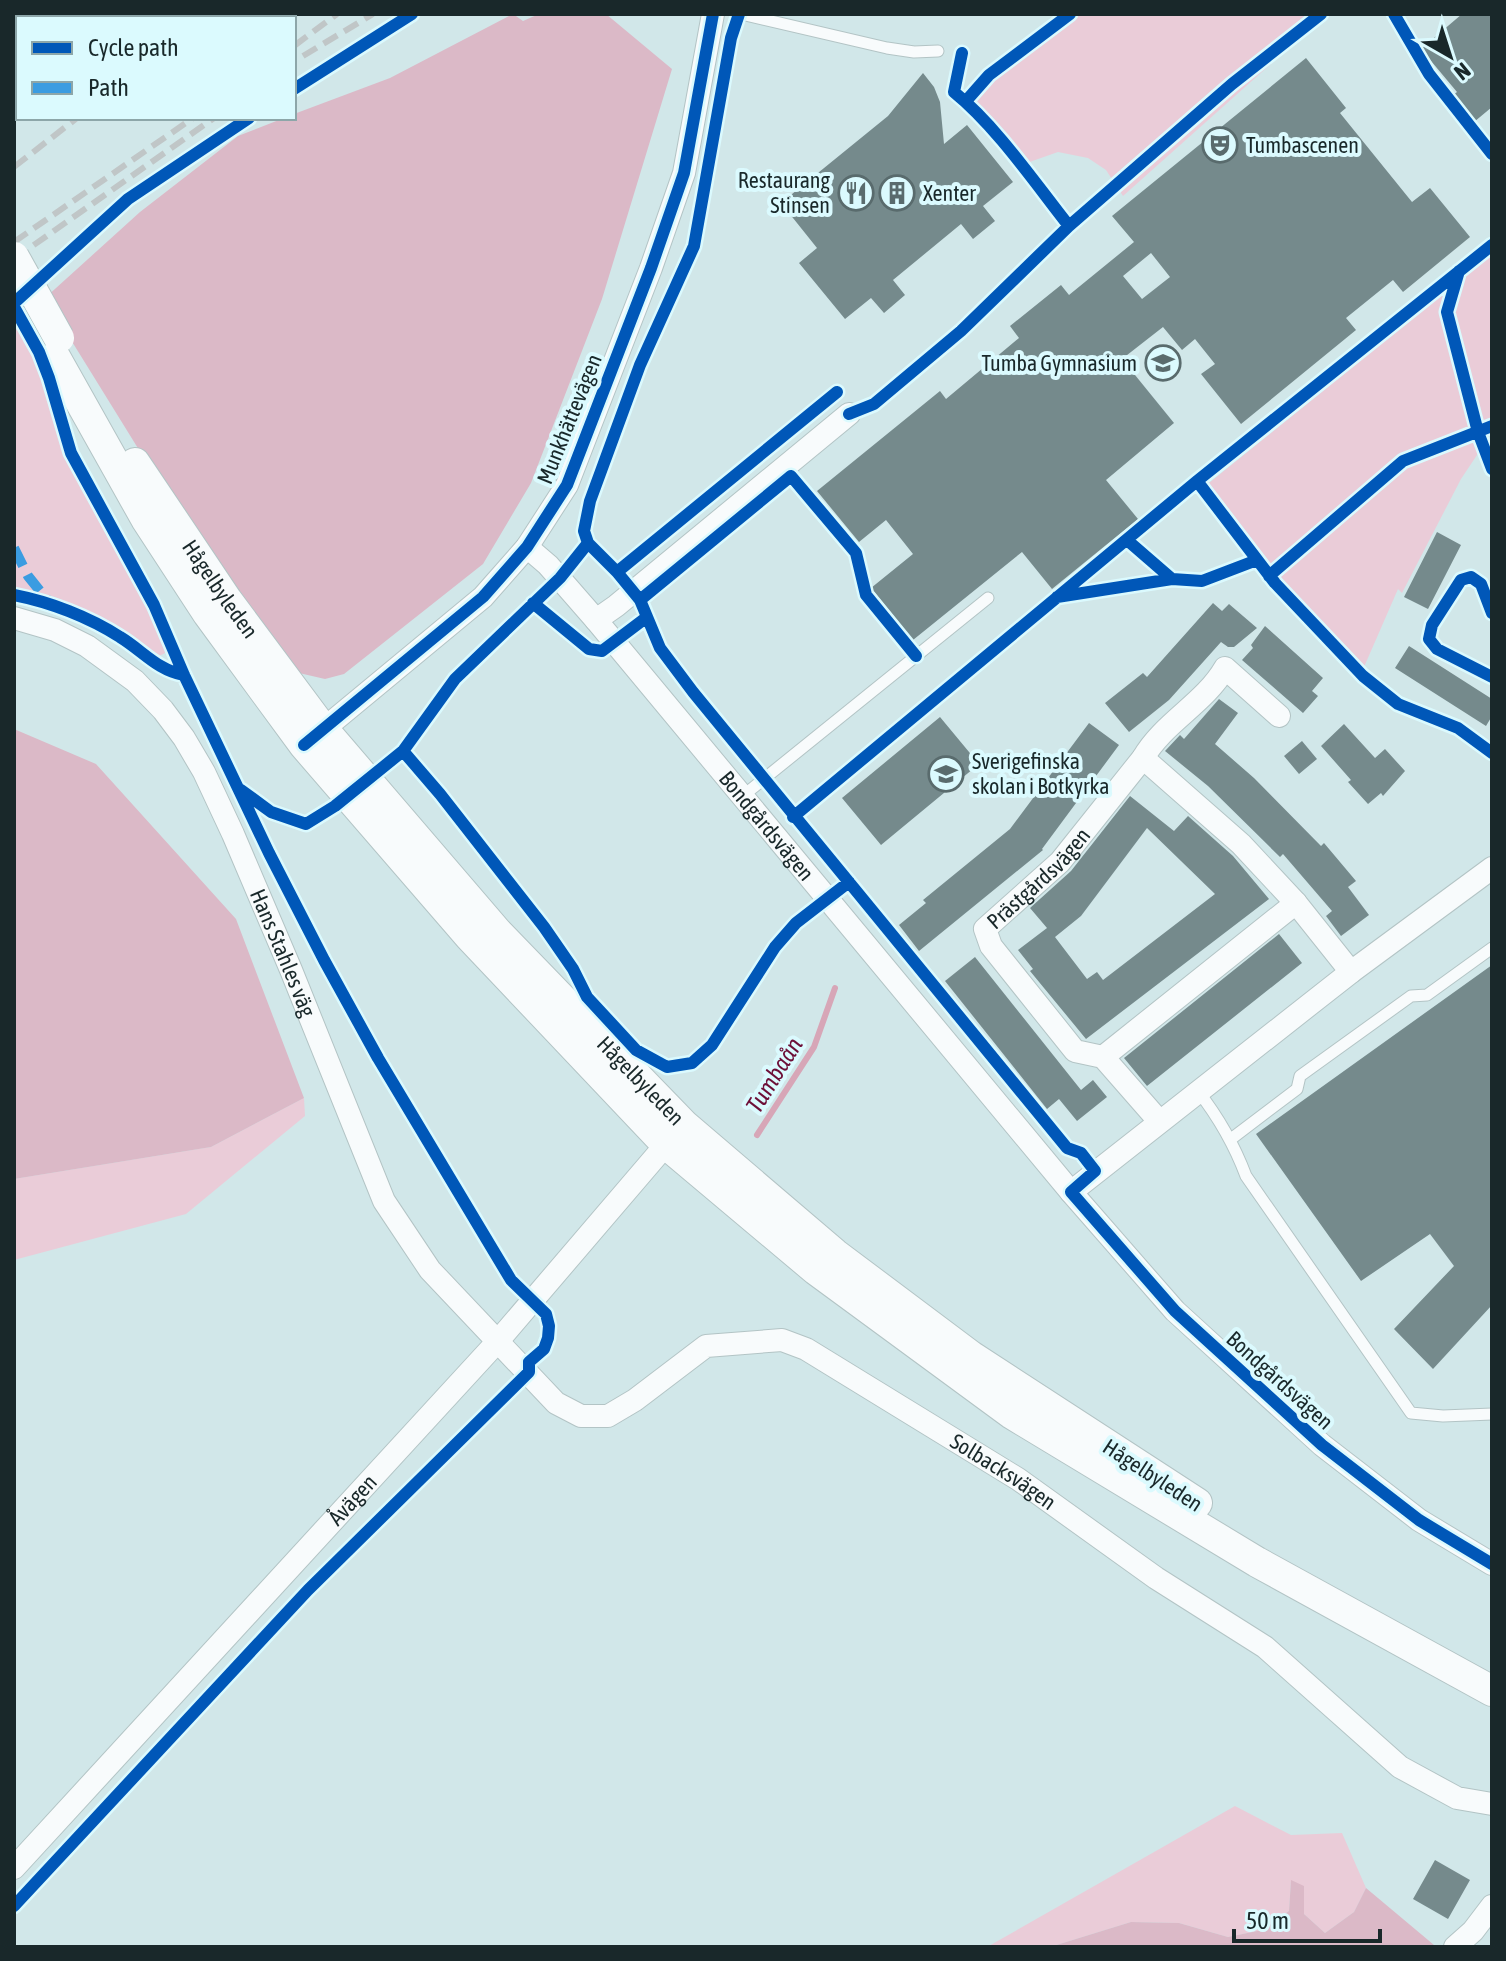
<svg xmlns="http://www.w3.org/2000/svg" width="1506" height="1961" viewBox="0 0 1506 1961" font-family="'Asap Condensed',sans-serif">
<style>
.green{fill:#eaccd8}
.forest{fill:#dbb9c7}
.lines{fill:none;stroke-linecap:round;stroke-linejoin:round}
.stream{stroke:#d7a6b7;stroke-width:6}
.building{fill:#758a8c;fill-rule:evenodd}
.lane-casing{stroke:#b3c4c5;stroke-width:13}
.street-casing{stroke:#b3c4c5;stroke-width:24}
.secondary-casing{stroke:#b3c4c5;stroke-width:32}
.primary-casing{stroke:#b3c4c5;stroke-width:36}
.lane{stroke:#f8fbfc;stroke-width:11}
.street{stroke:#f8fbfc;stroke-width:22}
.secondary{stroke:#f8fbfc;stroke-width:30}
.primary{stroke:#f8fbfc;stroke-width:34}
.rail{stroke:#c0c6c7;stroke-width:6;stroke-dasharray:16 8;stroke-linecap:butt}
.secondary-bridge-casing{stroke:#b3c4c5;stroke-width:32;stroke-linecap:butt}
.secondary-bridge{stroke:#f8fbfc;stroke-width:30}
.quiet{stroke:#3b9ce1;stroke-width:10;stroke-dasharray:20 10;stroke-linecap:butt}
.cycleway-casing{stroke:#dbfafe;stroke-width:17}
.cycleway{stroke:#0057b8;stroke-width:12}
.labels{text-anchor:middle;dominant-baseline:central;stroke-width:8;stroke-linejoin:round;paint-order:stroke}
.poi-label{font-size:22px;fill:#19282a;stroke:#dbfafe;text-anchor:start}
.street-label{font-size:22px;fill:#19282a;stroke:#dbfafe}
.water-label{font-size:24px;font-style:italic;fill:#6d0f38;stroke:#dbfafe}
</style>
<rect width="100%" height="100%" fill="#d1e7e9"/>
<!-- green -->
<path class="green" d="M1067,14H1327L1123,196L1106,170L1088,158L1058,152L1021,165L966,101Z
M1492,254V422L1472,430L1479,452L1461,479L1402,593L1398,589L1364,667C1309,611 1243,555 1209,483Z
M16,319L43,372L46,393L60,438L164,640L165,653C149,664 132,639 119,631C88,614 49,599 14,593Z
M304,1098L305,1116L186,1214L14,1260V1179L211,1147Z
M1235,1806L1291,1835L1342,1833L1366,1888L1354,1912L1325,1933L1304,1914V1887L1291,1881L1289,1911L1262,1930L1228,1937L1179,1923L1131,1922L1050,1947H987Z"/>
<!-- forest -->
<path class="forest" d="M513,14L523,21L539,14H606L672,69L602,299L531,483L483,564L344,674L325,679L299,673L260,629L157,479L45,298L140,212L238,136L284,118H294V114L390,78Z
M14,729L96,764L236,919L304,1098L211,1147L14,1179Z
M1291,1880L1304,1886V1914L1325,1933L1354,1912L1366,1888L1434,1945L1050,1947L1131,1922L1179,1923L1228,1937L1262,1930L1289,1911Z"/>
<g class="lines">
<!-- stream -->
<path class="stream" d="M757,1135L814,1047L835,988"/>
</g>
<!-- building -->
<path class="building" d="M1462,14H1492V107L1474,122L1452,96L1457,92L1421,49Z
M1306,58L1346,108L1340,113L1412,202L1430,188L1470,237L1403,292L1393,280L1346,318L1356,330L1241,424L1201,374L1215,364L1195,339L1182,350L1163,327L1122,359L1174,423L1106,480L1138,519L1052,589L1022,552L913,640L871,588L913,554L886,520L859,542L817,491L940,391L946,399L1019,338L1010,326L1061,285L1069,295L1134,242L1112,216ZM1151,253L1170,277L1142,299L1123,276Z
M923,73L934,87L940,102L944,144L967,125L1013,182L983,206L995,221L973,239L961,224L893,280L905,295L884,313L871,298L845,319L799,263L817,248L781,203L888,116Z
M1437,532L1461,545L1428,609L1404,597Z
M1213,603L1222,611L1229,604L1257,628L1234,647H1228L1221,642L1169,700L1129,732L1105,703L1143,673L1147,677Z
M1265,626L1323,678L1312,691L1318,696L1303,713L1242,660L1253,648L1251,645Z
M1409,646L1492,699V716L1486,726L1395,668Z
M1219,699L1238,713L1215,744L1254,778L1321,846L1324,843L1356,881L1348,887L1369,915L1341,936L1326,916L1332,911L1283,854L1280,857L1208,786L1165,751L1180,735L1184,739Z
M940,717L979,764L881,845L842,798Z
M1089,723L1119,745L1042,849L1043,850L919,951L899,925L926,903L923,900L1010,829Z
M1344,724L1375,758L1385,749L1405,771L1383,796L1381,793L1368,804L1348,782L1351,780L1321,746Z
M1302,741L1317,759L1299,774L1284,756Z
M1130,796L1174,831L1188,816L1233,856L1269,899L1086,1039L1030,971L1033,969L1018,950L1047,928L1030,908L1071,871ZM1147,828L1215,894L1103,980L1097,972L1087,979L1055,937L1081,916Z
M1279,934L1302,963L1147,1086L1124,1058Z
M975,957L1081,1090L1093,1080L1107,1097L1077,1121L1059,1099L1047,1109L945,981Z
M1492,965V1305L1433,1369L1394,1329L1454,1266L1430,1234L1361,1281L1256,1134Z
M1435,1860L1470,1880L1448,1919L1413,1899Z"/>
<g class="lines">
<defs>
<path id="lane" d="M741,14L887,48L914,52L938,51
M744,795L988,598
M1198,1091C1219,1118 1234,1144 1246,1176L1411,1413L1443,1416L1492,1414
M1231,1139L1297,1089L1300,1076L1411,996L1427,995L1492,948"/>
<g id="street">
<path id="s1" d="M527,547L548,565L596,620L1071,1192L1175,1311L1322,1445L1419,1520L1492,1564"/>
<path id="s2" d="M14,618L55,630L87,646L135,681L163,710L184,738L204,772L233,834L291,970L384,1201L430,1270L556,1403L581,1416H608L635,1400L706,1346L782,1340L806,1349L1018,1479L1156,1578L1265,1647L1400,1767L1457,1798L1492,1804"/>
<path d="M596,620L616,606L849,414"/>
<path d="M314,737L483,597L527,547L567,485L651,268L684,173L713,14"/>
<path d="M1143,758L1241,844L1296,903L1351,972"/>
<path d="M1103,1057L1296,903"/>
<path id="s3" d="M1159,1121L1103,1057L1075,1051L991,946L985,929L1060,862L1143,758C1164,722 1204,704 1225,668L1279,716"/>
<path d="M1071,1192L1351,972L1492,868"/>
<path id="s4" d="M14,1868L498,1341L675,1134"/>
<path d="M1455,1947L1473,1931L1492,1906"/>
</g>
<g id="secondary">
<path d="M39,14L46,18"/>
<path d="M156,18L161,14"/>
<path d="M31,314L146,519L208,614L304,745L470,937L666,1144L816,1270L1012,1414L1257,1562L1492,1691"/>
<path id="s5" d="M135,463L227,600L323,729L498,933L684,1125L835,1254L971,1356L1197,1503"/>
</g>
<path id="primary" d="M14,29L18,23
M14,61L18,58"/>
</defs>
<!-- lane casing -->
<use href="#lane" class="lane-casing"/>
<!-- street casing -->
<use href="#street" class="street-casing"/>
<!-- secondary casing -->
<use href="#secondary" class="secondary-casing"/>
<!-- primary casing -->
<use href="#primary" class="primary-casing"/>
<!-- lane -->
<use href="#lane" class="lane"/>
<!-- street -->
<use href="#street" class="street"/>
<!-- secondary -->
<use href="#secondary" class="secondary"/>
<!-- primary -->
<use href="#primary" class="primary"/>
<!-- rail -->
<path class="rail" d="M207,18L212,14
M294,46L337,14
M303,56L373,14
M14,167L77,118
M14,242L193,118
M14,259L214,118"/>
<defs>
<path id="secondary-bridge" d="M14,257L59,338"/>
</defs>
<!-- secondary-bridge casing -->
<use href="#secondary-bridge" class="secondary-bridge-casing"/>
<!-- secondary-bridge -->
<use href="#secondary-bridge" class="secondary-bridge"/>
<!-- quiet -->
<path class="quiet" d="M14,548L28,576L49,602"/>
<defs>
<path id="cycleway" d="M1394,14L1429,74L1492,154
M962,53L954,92C996,126 1035,183 1069,226
M294,89L412,14
M966,101L989,75L1070,14
M1459,271L1447,312L1478,432L1492,469
M14,303L128,199L249,118
M14,307L39,352L49,378L71,453L154,605L184,675L269,853L324,960L378,1058L511,1280L546,1314L549,1326L548,1338L544,1349L529,1362V1372L308,1590L14,1906
M849,414L874,404L961,331L1069,226L1232,84L1321,14
M1197,481L1275,583L1363,676L1398,704L1458,728L1492,753
M1127,540L1172,579L1202,581L1257,560
M588,543L584,531L590,501L640,365L694,246L731,38L739,14
M617,572L837,392
M1269,576L1403,461L1492,426
M14,595C50,602 89,617 120,637C143,651 157,670 184,675
M1057,597L1172,579
M640,600L791,476L856,553L866,595L916,656
M533,603L589,649L602,651L647,617
M1492,613L1481,584L1471,577L1461,580L1432,625L1429,639L1437,649L1492,677
M304,745L483,597L527,547L567,485L651,268L684,173L713,14
M403,751L440,794L544,927L573,969L587,997L636,1050L667,1067L692,1063L712,1045L775,947L796,923L849,882
M241,790L271,812L306,824L335,806L403,751L455,679L560,578L588,543L617,572L640,600L660,648L693,692L1067,1148L1081,1153L1095,1171L1071,1192L1175,1311L1322,1445L1419,1520L1492,1564
M793,817L1197,481L1492,245"/>
</defs>
<!-- cycleway casing -->
<use href="#cycleway" class="cycleway-casing"/>
<!-- cycleway -->
<use href="#cycleway" class="cycleway"/>
</g>
<!-- icons -->
<defs>
<symbol id="theatre-ring" viewBox="-11 -11 22 22"><circle r="9.5" fill="#dbfafe" stroke="#596b6d" stroke-width="1.5"/><path d="M-5-5.5Q0-4 5-5.5V0Q5 5 0 6Q-5 5-5 0ZM-3.3-2.5H-1v1.5H-3.3ZM1-2.5H3.3v1.5H1ZM-2.8 1Q0 5.5 2.8 1Z" fill="#596b6d"/></symbol>
<symbol id="restaurant-ring" viewBox="-11 -11 22 22"><circle r="9.5" fill="#dbfafe" stroke="#596b6d" stroke-width="1.5"/><path d="M-5-6h1v4h1v-4h1v4h1v-4h1v5L-1.5 .5V6h-2V.5L-5-1ZM5-6V6H3V1.5H1.5Q1.5-4 5-6Z" fill="#596b6d"/></symbol>
<symbol id="building-ring" viewBox="-11 -11 22 22"><circle r="9.5" fill="#dbfafe" stroke="#596b6d" stroke-width="1.5"/><path d="M-4-6H4V6H1V3H-1V6H-4ZM-2.5-4.3h1.7v1.8h-1.7ZM.8-4.3h1.7v1.8H.8ZM-2.5-1h1.7V.8h-1.7ZM.8-1h1.7V.8H.8Z" fill="#596b6d"/></symbol>
<symbol id="school-ring" viewBox="-11 -11 22 22"><circle r="9.5" fill="#dbfafe" stroke="#596b6d" stroke-width="1.5"/><path d="M0-5L7-2L0 1L-7-2ZM-4 1L0 2.5L4 1V4Q0 6-4 4Z" fill="#596b6d"/></symbol>
</defs>
<g fill-rule="evenodd">
<use href="#theatre-ring" x="1200" y="125" width="40" height="40"/>
<use href="#restaurant-ring" x="836" y="173" width="40" height="40"/>
<use href="#building-ring" x="877" y="173" width="40" height="40"/>
<use href="#school-ring" x="1143" y="343" width="40" height="40"/>
<use href="#school-ring" x="926" y="754" width="40" height="40"/>
</g>
<g class="labels">
<!-- poi labels -->
<g class="poi-label">
<text x="1246" y="145">Tumbascenen</text>
<text x="830" y="180" text-anchor="end">Restaurang<tspan x="830" dy="25">Stinsen</tspan></text>
<text x="923" y="193">Xenter</text>
<text x="1137" y="363" text-anchor="end">Tumba Gymnasium</text>
<text x="972" y="761">Sverigefinska<tspan x="972" dy="25">skolan i Botkyrka</tspan></text>
</g>
<!-- street labels -->
<g class="street-label">
<text transform="translate(569 419) rotate(-68)">Munkhättevägen</text>
<text stroke="none"><textPath href="#s5" startOffset="152">Hågelbyleden</textPath></text>
<text stroke="none"><textPath href="#s1" startOffset="368">Bondgårdsvägen</textPath></text>
<text stroke="none"><textPath href="#s3" startOffset="340">Prästgårdsvägen</textPath></text>
<text stroke="none"><textPath href="#s2" startOffset="450">Hans Stahles väg</textPath></text>
<text stroke="none"><textPath href="#s5" startOffset="800">Hågelbyleden</textPath></text>
<text transform="translate(1280 1380) rotate(42)">Bondgårdsvägen</text>
<text stroke="none"><textPath href="#s2" startOffset="1494">Solbacksvägen</textPath></text>
<text transform="translate(1153 1475) rotate(33)">Hågelbyleden</text>
<text stroke="none"><textPath href="#s4" startOffset="500">Åvägen</textPath></text>
</g>
<!-- water labels -->
<g class="water-label">
<text transform="translate(774 1075) rotate(-58)">Tumbaån</text>
</g>
</g>
<!-- border -->
<rect width="1506" height="1961" fill="none" stroke="#19282a" stroke-width="32"/>
<!-- legend -->
<rect x="16" y="16" width="280" height="104" fill="#dbfafe" stroke="#8da6a9" stroke-width="2"/>
<rect x="32" y="42" width="40" height="12" fill="#0057b8" stroke="#8da6a9" stroke-width="2"/>
<text x="88" y="56" font-size="24" fill="#19282a">Cycle path</text>
<rect x="32" y="82" width="40" height="12" fill="#3b9ce1" stroke="#8da6a9" stroke-width="2"/>
<text x="88" y="96" font-size="24" fill="#19282a">Path</text>
<!-- north arrow -->
<g transform="translate(1450 56) rotate(141)" stroke="#dbfafe" stroke-width="6" paint-order="stroke">
<path d="M0-6L14 30L0 20L-14 30Z" fill="#19282a"/>
<text y="-12" font-size="22" font-weight="bold" text-anchor="middle" fill="#19282a">N</text>
</g>
<!-- scale -->
<path d="M1234 1929v12h146v-12" fill="none" stroke="#19282a" stroke-width="4"/>
<text x="1246" y="1929" font-size="24" fill="#19282a" stroke="#dbfafe" stroke-width="6" paint-order="stroke">50 m</text>
</svg>
